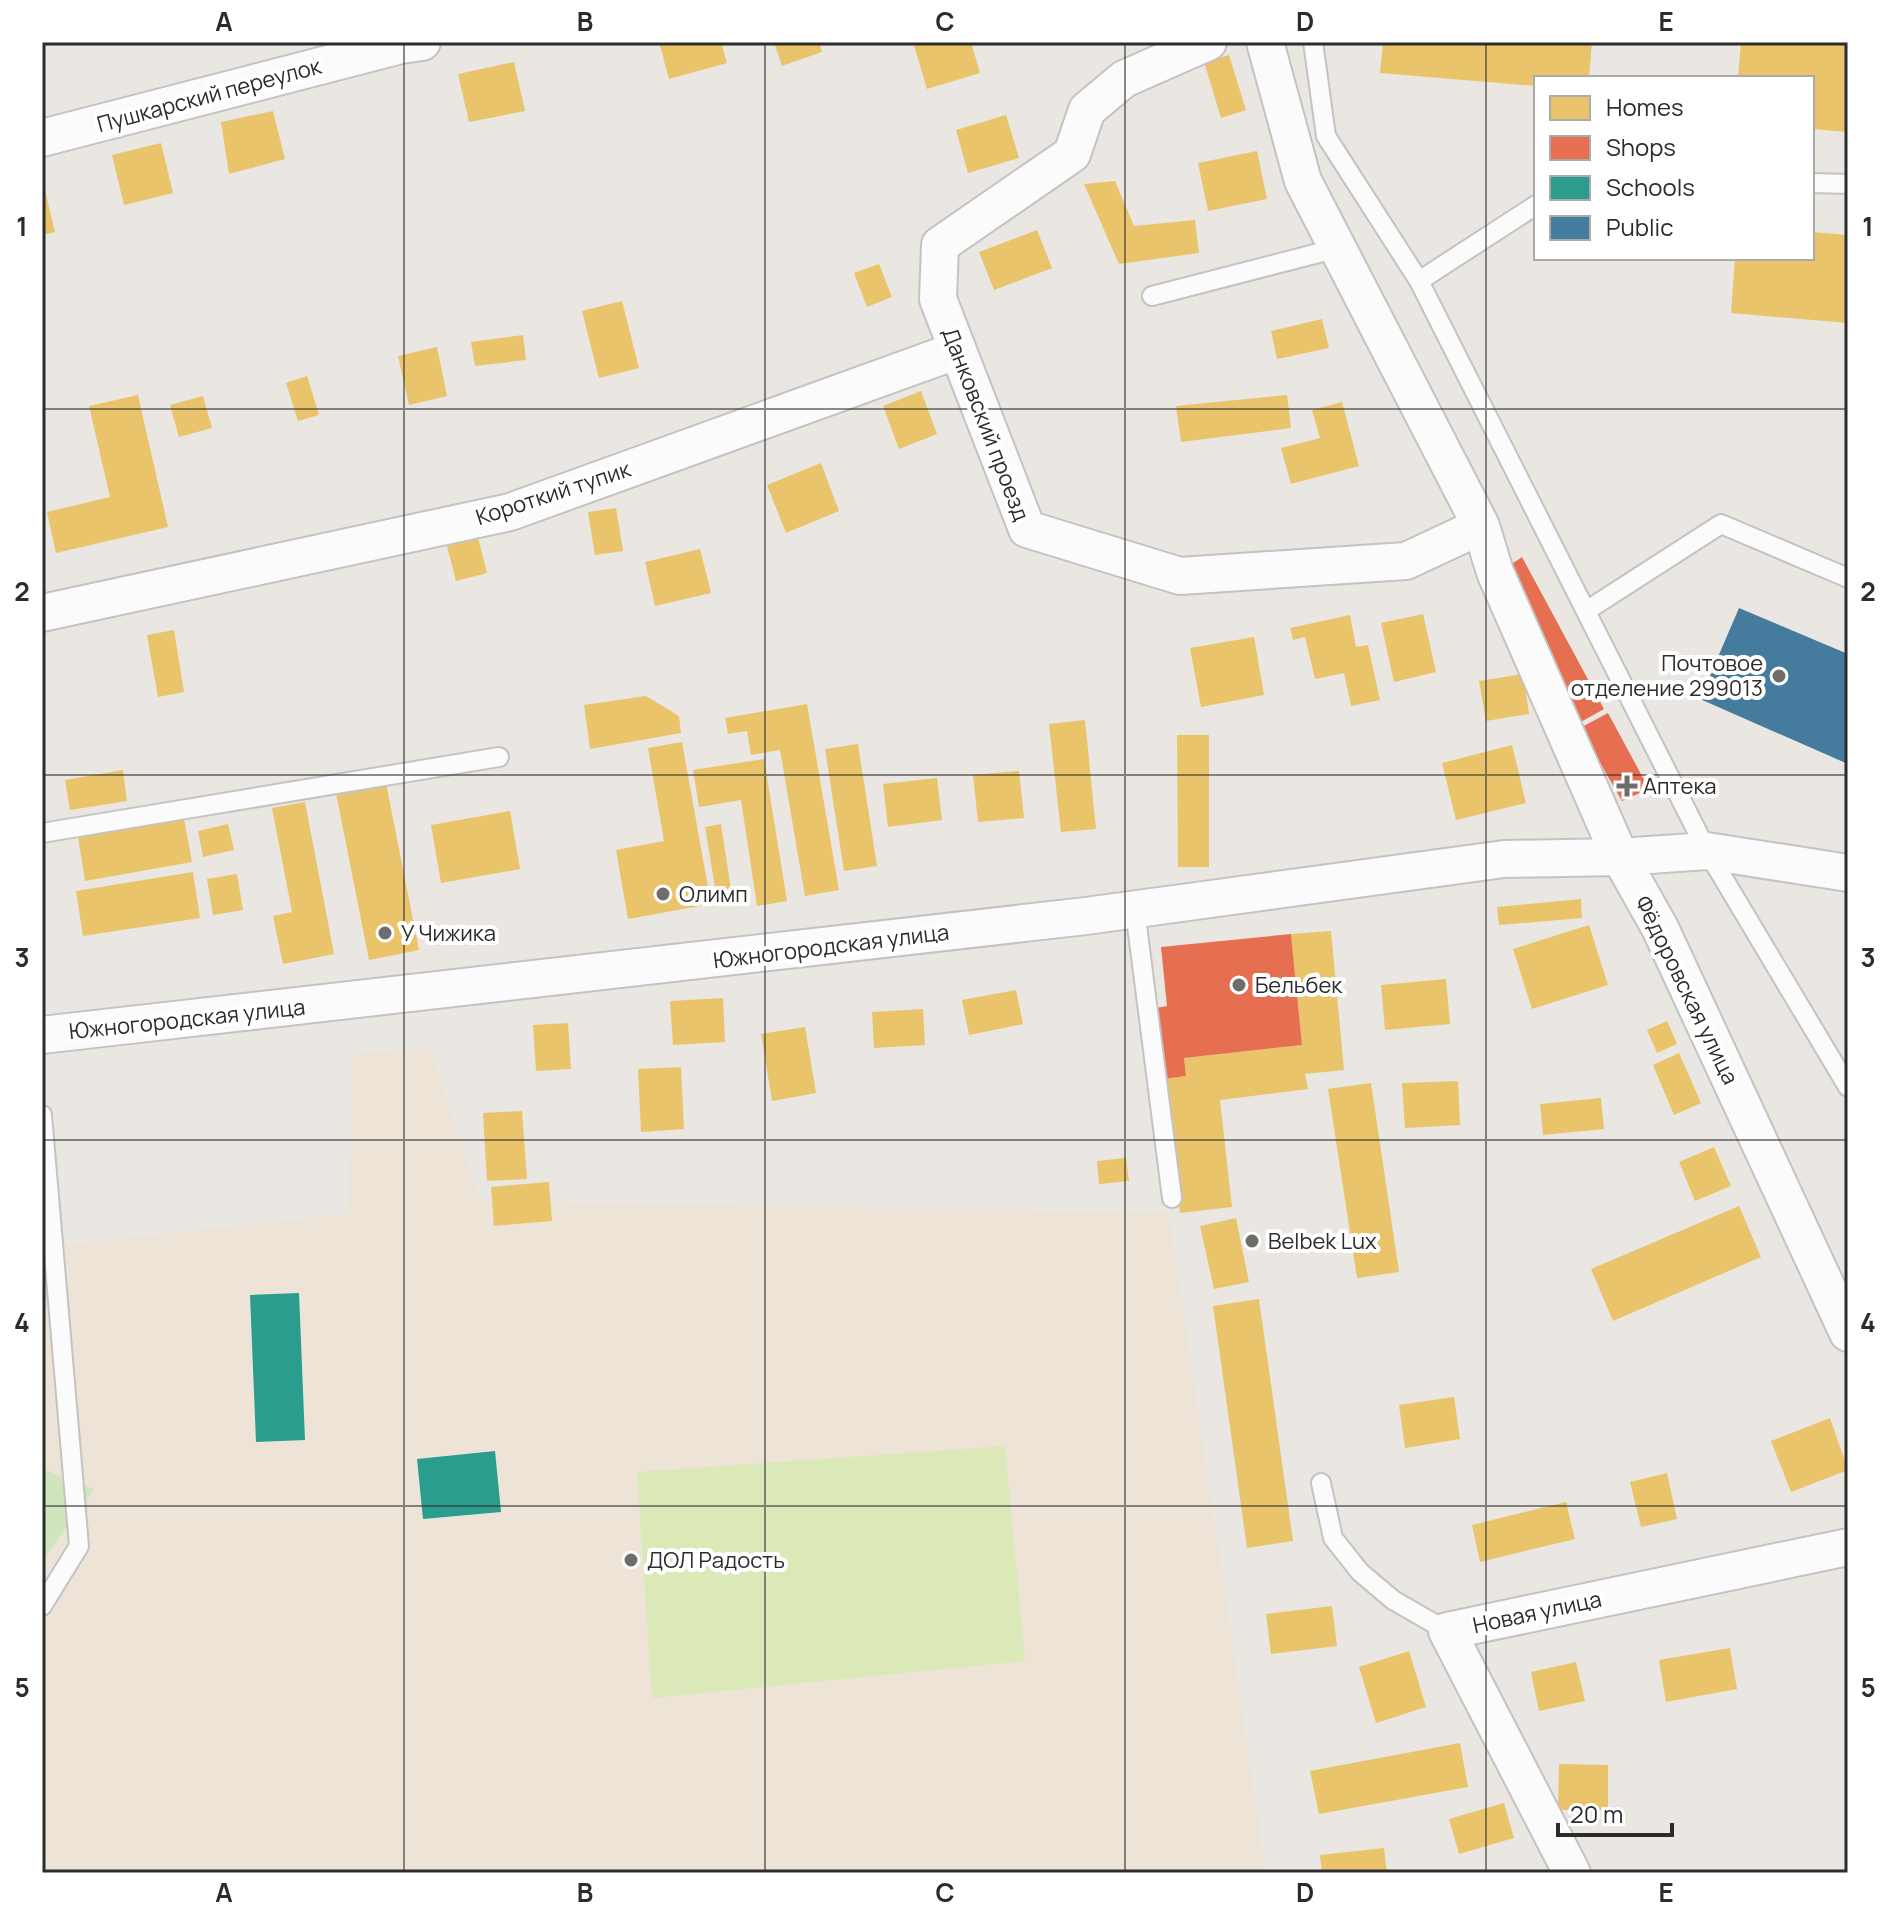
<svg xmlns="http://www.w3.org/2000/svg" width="1890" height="1915" viewBox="0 0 1890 1915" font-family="Manrope,sans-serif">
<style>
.education{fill:#ede4d7}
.green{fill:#d0e5bb}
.pitch{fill:#dbe9b9}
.homes{fill:#e9c46a}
.shops{fill:#e76f51}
.schools{fill:#2a9d8f}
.public{fill:#457b9d}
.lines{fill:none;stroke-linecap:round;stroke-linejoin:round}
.service-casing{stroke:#c4c3c3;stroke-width:22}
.minor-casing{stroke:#c4c3c3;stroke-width:40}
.service{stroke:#fcfbfb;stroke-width:18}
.minor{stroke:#fcfbfb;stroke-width:36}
.grid{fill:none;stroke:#2c2c2c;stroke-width:2;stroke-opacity:0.55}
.poi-dot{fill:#6e6d6c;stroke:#fff;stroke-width:3}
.labels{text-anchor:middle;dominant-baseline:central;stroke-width:8;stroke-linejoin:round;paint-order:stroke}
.street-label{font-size:22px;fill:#2c2c2c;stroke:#fff}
.poi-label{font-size:22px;fill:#2c2c2c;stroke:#fff;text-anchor:start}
.neatline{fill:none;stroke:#2c2c2c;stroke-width:3}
.grid-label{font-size:26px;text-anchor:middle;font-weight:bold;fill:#2c2c2c}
</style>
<rect width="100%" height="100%" fill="#eae6e2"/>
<!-- education -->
<path class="education" d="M430,1048L480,1201L1169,1213L1266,1873H42V1247L349,1214L352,1054Z"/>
<!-- green -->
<path class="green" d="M42,1469L94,1489L42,1561Z"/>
<!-- pitch -->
<path class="pitch" d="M1005,1446L1025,1661L652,1698L637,1472Z"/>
<!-- homes -->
<path class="homes" d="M659,42H721L727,63L669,79Z
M774,42H819L822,52L782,66Z
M913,42H971L980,73L927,89Z
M1383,42H1592L1589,78H1536V86L1380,73Z
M1741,42L1848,45V132L1812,129V78H1738Z
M1229,55L1246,110L1221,118L1204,62Z
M514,62L525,111L469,122L458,74Z
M273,111L285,159L229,174L221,122Z
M1006,115L1019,158L968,173L956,130Z
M161,143L173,193L124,205L112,155Z
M1257,151L1267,199L1208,211L1198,163Z
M42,178L55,232L42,235Z
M1115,181L1134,226L1195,220L1199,253L1119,264L1084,184Z
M1037,230L1052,268L994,290L979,252Z
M1812,232L1848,235V323L1731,313L1735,258H1812Z
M879,264L892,297L867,307L854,273Z
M622,301L639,368L599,378L582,311Z
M1322,319L1329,348L1277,359L1271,331Z
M523,335L526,360L475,366L471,342Z
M437,347L447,396L409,405L398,356Z
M307,376L319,415L298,421L286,383Z
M921,391L937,434L899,449L883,406Z
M138,395L168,527L56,553L47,512L110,497L89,406Z
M1287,395L1291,428L1181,442L1176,406Z
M203,396L212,428L179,437L170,405Z
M1342,402L1359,466L1291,484L1281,448L1320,438L1312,410Z
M821,463L839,511L786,533L767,485Z
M616,508L623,551L595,555L588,512Z
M478,538L487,573L456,581L447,546Z
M700,549L711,593L655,606L645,562Z
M1423,614L1436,672L1394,682L1381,623Z
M1350,615L1356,647L1368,645L1380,700L1351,706L1344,673L1315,679L1305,637L1293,640L1290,628Z
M174,630L184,692L158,697L147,635Z
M1254,637L1264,695L1201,707L1190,648Z
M1523,674L1529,714L1486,721L1479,681Z
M646,696L679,716L681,733L590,749L584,705Z
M807,704L839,890L805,896L780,750L751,755L747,731L728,734L725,718Z
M1085,720L1096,829L1061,832L1049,724Z
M1177,735H1209V867H1178Z
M682,742L711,904L628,919L616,850L664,841L648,748Z
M858,744L877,866L844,871L825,749Z
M1512,745L1526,803L1456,820L1442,763Z
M764,759L787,901L757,906L741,800L699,807L693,770Z
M123,770L127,801L70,810L65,780Z
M1019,771L1024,818L978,822L973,775Z
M937,778L942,820L888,827L883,784Z
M386,783L419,950L369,960L336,793Z
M305,802L334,954L283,964L273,916L292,912L272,808Z
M510,811L520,869L441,883L431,825Z
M184,819L192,862L85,881L78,837Z
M228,824L234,850L203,857L198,831Z
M721,824L733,903L718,905L705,827Z
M193,872L200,918L83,936L76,891Z
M237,874L243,910L213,915L207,879Z
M1581,899L1582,918L1499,925L1497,907Z
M1589,925L1608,985L1532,1009L1513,949Z
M1331,931L1344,1070L1305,1074L1308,1089L1220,1100L1232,1207L1180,1213L1164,1079L1186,1076L1184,1058L1302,1045L1291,934Z
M1446,979L1450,1024L1385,1030L1381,985Z
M1016,990L1023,1024L969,1035L962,1000Z
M723,998L725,1042L673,1045L670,1001Z
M923,1009L925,1045L874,1048L872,1012Z
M1667,1021L1677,1044L1657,1053L1647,1030Z
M568,1023L571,1069L536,1071L533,1025Z
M805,1027L816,1093L772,1101L761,1034Z
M1679,1053L1701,1103L1674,1115L1653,1065Z
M681,1067L684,1129L641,1132L638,1069Z
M1458,1081L1460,1125L1405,1128L1402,1083Z
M1371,1083L1399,1272L1357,1278L1328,1089Z
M1601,1098L1604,1129L1543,1135L1540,1104Z
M522,1111L527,1179L487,1181L483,1113Z
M1714,1147L1731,1186L1695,1201L1679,1162Z
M1126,1158L1129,1181L1099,1184L1097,1161Z
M549,1182L552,1221L494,1226L491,1187Z
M1739,1206L1761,1257L1613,1321L1591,1269Z
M1236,1218L1249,1282L1214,1289L1200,1226Z
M1259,1299L1293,1541L1247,1548L1213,1306Z
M1454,1397L1460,1439L1405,1448L1399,1405Z
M1830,1418L1848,1470L1791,1492L1771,1441Z
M1667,1473L1677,1519L1641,1527L1630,1482Z
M1566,1502L1575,1539L1480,1562L1472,1525Z
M1332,1606L1337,1646L1271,1654L1266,1614Z
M1730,1648L1737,1689L1666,1702L1659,1660Z
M1409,1651L1426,1707L1376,1723L1359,1667Z
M1576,1662L1585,1701L1539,1711L1531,1672Z
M1460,1743L1468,1787L1319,1814L1310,1771Z
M1559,1764L1608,1765V1810H1558Z
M1504,1803L1514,1838L1459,1854L1449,1819Z
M1384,1848L1387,1873H1322L1320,1855Z"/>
<!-- shops -->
<path class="shops" d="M1522,557L1604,709L1579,723L1500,572Z
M1608,713L1649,789L1622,801L1580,728Z
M1291,934L1302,1045L1184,1058L1186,1076L1164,1079L1156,1008L1167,1006L1161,947Z"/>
<!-- schools -->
<path class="schools" d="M299,1293L305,1440L256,1442L250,1295Z
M495,1451L501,1512L423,1519L417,1459Z"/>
<!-- public -->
<path class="public" d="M1739,608L1848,654V764L1700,699Z"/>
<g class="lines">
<defs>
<path id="service" d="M1313,42L1326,136L1419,281
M1812,183L1848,184
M1536,205L1419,281L1707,851L1848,1087
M1152,296L1338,248
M1586,611L1721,524L1848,578
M42,833L499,757
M1135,910L1172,1198
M42,1115L79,1546L42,1606
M1321,1483L1333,1538L1360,1572L1393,1600L1447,1631"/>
<path id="minor" d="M1208,42L1124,79L1087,110L1072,154L940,245L938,299L1027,529L1180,576L1406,561L1481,526
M1265,42L1303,181L1481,526L1495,572L1620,857L1660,928L1848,1333
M42,138L401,45L422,42
M42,613L510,512L958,350
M42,1035L1086,916L1504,859L1620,857L1707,851L1848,873
M1572,1873L1447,1631L1848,1547"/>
</defs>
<!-- service casing -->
<use href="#service" class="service-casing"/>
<!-- minor casing -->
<use href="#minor" class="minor-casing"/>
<!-- service -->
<use href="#service" class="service"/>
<!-- minor -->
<use href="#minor" class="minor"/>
</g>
<!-- grid -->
<path class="grid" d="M404,42V1873M765,42V1873M1125,42V1873M1486,42V1873M42,409H1848M42,775H1848M42,1140H1848M42,1506H1848"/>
<!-- markers -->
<g class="poi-dot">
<circle cx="1779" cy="676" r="8"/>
<path d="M1623 774h8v8h8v8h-8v8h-8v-8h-8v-8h8z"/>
<circle cx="663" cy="894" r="8"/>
<circle cx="385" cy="933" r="8"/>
<circle cx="1239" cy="985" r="8"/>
<circle cx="1252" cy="1241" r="8"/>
<circle cx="631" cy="1560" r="8"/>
</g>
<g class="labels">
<!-- street labels -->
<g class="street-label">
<text transform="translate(209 95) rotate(-15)">Пушкарский переулок</text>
<text transform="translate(986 424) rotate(69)">Данковский проезд</text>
<text transform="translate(553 493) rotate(-18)">Короткий тупик</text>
<text transform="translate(831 946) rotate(-7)">Южногородская улица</text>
<text transform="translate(1687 990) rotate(64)">Фёдоровская улица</text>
<text transform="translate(187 1019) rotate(-6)">Южногородская улица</text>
<text transform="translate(1537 1612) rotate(-12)">Новая улица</text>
</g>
<!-- poi labels -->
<g class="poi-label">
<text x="1763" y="663" text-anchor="end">Почтовое<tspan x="1763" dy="25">отделение 299013</tspan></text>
<text x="1643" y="786">Аптека</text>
<text x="679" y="894">Олимп</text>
<text x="401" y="933">У Чижика</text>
<text x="1255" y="985">Бельбек</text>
<text x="1268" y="1241">Belbek Lux</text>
<text x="647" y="1560">ДОЛ Радость</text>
</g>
</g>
<!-- border -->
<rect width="1890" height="1915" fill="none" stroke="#ffffff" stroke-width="88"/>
<!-- legend -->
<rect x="1534" y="76" width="280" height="184" fill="#ffffff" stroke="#ababab" stroke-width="2"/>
<rect x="1550" y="96" width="40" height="24" fill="#e9c46a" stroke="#ababab" stroke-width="2"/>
<text x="1606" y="116" font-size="24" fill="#2c2c2c">Homes</text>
<rect x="1550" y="136" width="40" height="24" fill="#e76f51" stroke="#ababab" stroke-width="2"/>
<text x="1606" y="156" font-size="24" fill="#2c2c2c">Shops</text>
<rect x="1550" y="176" width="40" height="24" fill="#2a9d8f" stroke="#ababab" stroke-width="2"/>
<text x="1606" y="196" font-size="24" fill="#2c2c2c">Schools</text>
<rect x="1550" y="216" width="40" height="24" fill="#457b9d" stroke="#ababab" stroke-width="2"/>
<text x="1606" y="236" font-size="24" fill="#2c2c2c">Public</text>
<!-- scale -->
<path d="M1558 1823v12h114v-12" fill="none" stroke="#2c2c2c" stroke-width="4"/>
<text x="1570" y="1823" font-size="24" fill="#2c2c2c" stroke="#ffffff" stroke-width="6" paint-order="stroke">20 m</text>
<rect x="44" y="44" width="1802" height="1827" class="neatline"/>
<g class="grid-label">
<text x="224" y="31">A</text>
<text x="585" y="31">B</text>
<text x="945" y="31">C</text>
<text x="1305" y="31">D</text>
<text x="1666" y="31">E</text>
<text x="22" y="236">1</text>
<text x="1868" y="236">1</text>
<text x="22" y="601">2</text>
<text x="1868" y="601">2</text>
<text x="22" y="967">3</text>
<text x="1868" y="967">3</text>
<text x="22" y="1332">4</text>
<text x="1868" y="1332">4</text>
<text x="22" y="1697">5</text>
<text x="1868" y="1697">5</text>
<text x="224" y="1902">A</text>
<text x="585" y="1902">B</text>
<text x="945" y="1902">C</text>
<text x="1305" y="1902">D</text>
<text x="1666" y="1902">E</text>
</g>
</svg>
